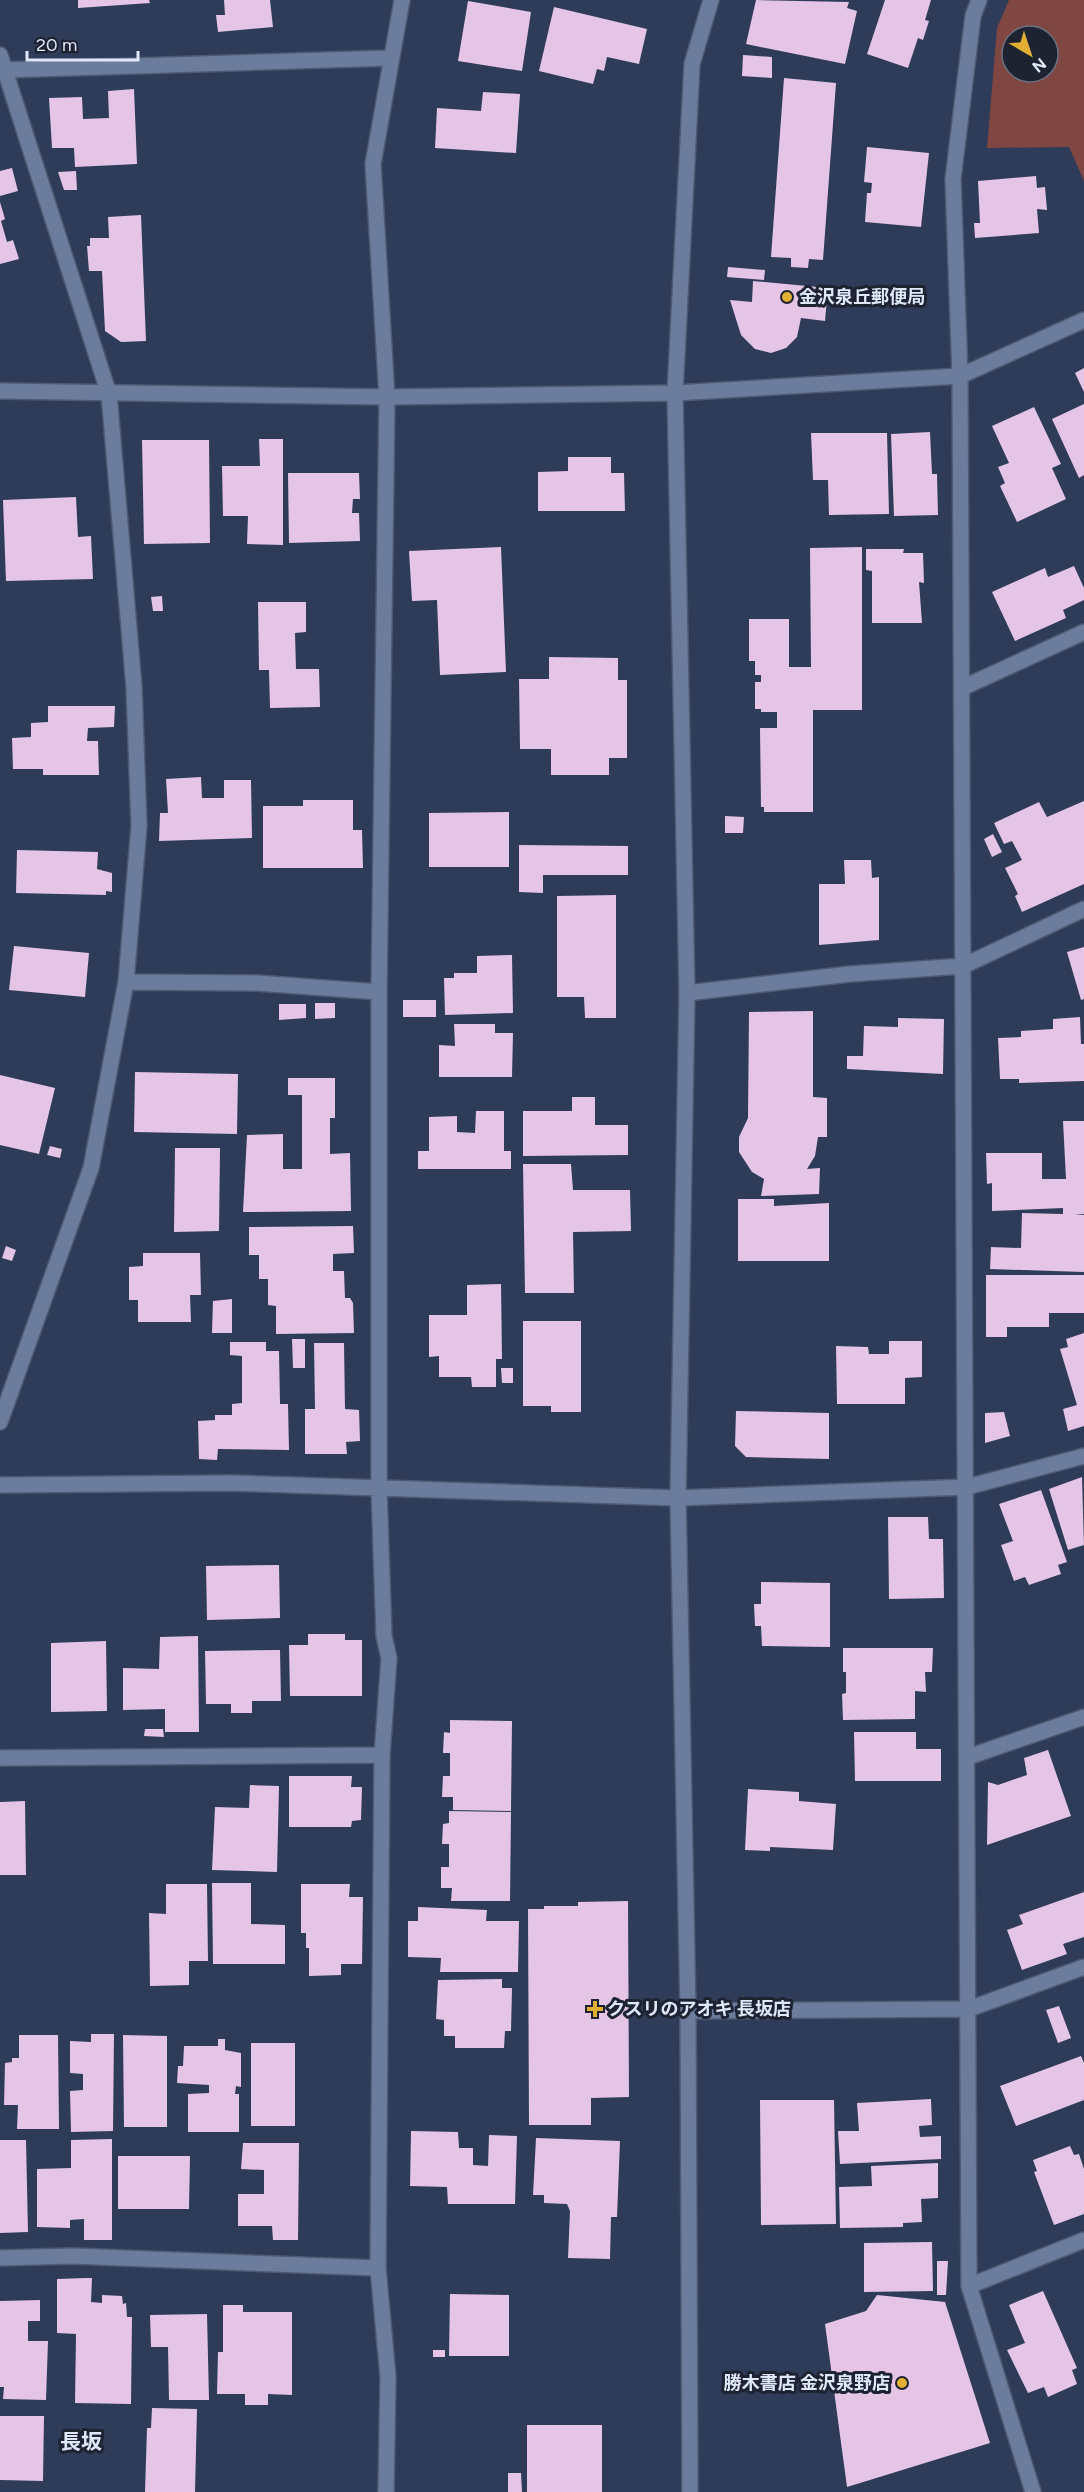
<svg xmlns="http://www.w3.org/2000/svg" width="1084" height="2492" viewBox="0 0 1084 2492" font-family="Figtree,'Noto Sans JP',sans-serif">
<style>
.green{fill:#7f4642;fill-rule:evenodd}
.building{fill:#e4c5e5}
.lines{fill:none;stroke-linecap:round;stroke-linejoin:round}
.minor-casing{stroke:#4e5973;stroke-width:18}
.tertiary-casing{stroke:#4e5973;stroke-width:18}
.minor{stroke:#6c7c9d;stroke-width:15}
.tertiary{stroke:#6c7c9d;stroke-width:15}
.poi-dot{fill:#e1af34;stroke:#1d2331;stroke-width:2}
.labels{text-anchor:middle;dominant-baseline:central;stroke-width:6;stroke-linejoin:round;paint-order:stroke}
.poi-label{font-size:18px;font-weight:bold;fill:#dfe8fb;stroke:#1d2331;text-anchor:start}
.quarter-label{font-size:21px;font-weight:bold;fill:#dfe8fb;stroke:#1d2331}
</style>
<rect width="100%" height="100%" fill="#2e3c59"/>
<!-- green -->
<path class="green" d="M1009,0H1084V181L1069,147L987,148L997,28ZM1012,36H1048V72H1012Z"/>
<!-- building -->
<path class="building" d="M78,0H149L150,3L78,8Z
M224,0H270L273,27L218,32L216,15H225Z
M756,0L849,2L847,8L857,11L845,64L746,44Z
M885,0H931L925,20L929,21L923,40L918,38L908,68L867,54Z
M468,1L531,12L522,71L458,61Z
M554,7L647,29L639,64L607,57L604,71L597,69L593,84L539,71Z
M743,55L772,57V78L742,76Z
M784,78L836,83L823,260L809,259L808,268L791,267V258L771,257Z
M134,89L137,164L75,167L74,148H52L49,98L82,97L83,119L109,118L108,91Z
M483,92L520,94L516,153L435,148L437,108L481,111Z
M867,147L929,153L921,227L865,222L867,193H871L872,183L864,182Z
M12,168L18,191L0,196V171Z
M76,171L77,190H64L58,172Z
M1036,176L1037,188L1045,187L1047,210L1037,209L1039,233L975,238L974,223H980L978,181Z
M0,202L5,219L1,221L7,242L13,240L19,259L0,264Z
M141,215L146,341L121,342L105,331L102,271H89L87,246H90V238H109L108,217Z
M728,267L765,270L764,280L727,277Z
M753,281L828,288L825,321L801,318L797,337L786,348L771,353L755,349L741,335L730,300L752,302Z
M1084,368V392L1075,373Z
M1084,404V475L1079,478L1052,419Z
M1034,407L1061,464L1052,468L1066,499L1017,522L1000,486L1005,483L998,467L1009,463L992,426Z
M930,432L932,474H937L938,515L894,516L891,434Z
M811,433H887L889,514L829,515L828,480H813Z
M259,439H283V545L247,544L248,516H223L222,466H260Z
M142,440H209L210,543L144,544Z
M568,457H611V473H624L625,511H538V472L568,471Z
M288,473H359L360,499H353L352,513H359L360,541L289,543Z
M76,497L78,537L91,536L93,579L6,581L3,500Z
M501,547L506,672L440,675L437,600L412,601L409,551Z
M862,547V710H813V812H764V807H761L760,728H777V712H761V709H755V682H761V675H755V661H749V619H789V667H811L810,548Z
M866,549H904L903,553H923L924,583L919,582L922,623H872V571L866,570Z
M1074,566L1084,588V600L1063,610L1066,618L1015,641L992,592L1045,568L1048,577Z
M162,596L163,611H153L151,597Z
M258,602H306V632L295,633L296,669H319L320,707L270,708L269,670H259Z
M549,657L618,658V680H627V758H609V775H551V749H520L519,679H549Z
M48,706H115L114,727L88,728L87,741H98L99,775H43V769H13L12,738L31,737V723L48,722Z
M201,777L202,798H224V780H251L252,838L159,841L160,813H168L166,779Z
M303,800H353V830H362L363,868H263V806H303Z
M1084,801V884L1022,912L1015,896L1018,894L1005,868L1022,860L1012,841L1004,844L994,823L1039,802L1047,817Z
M509,812V867H429V813Z
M725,816L744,817L743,833H725Z
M993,834L1002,852L992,857L984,839Z
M519,845L628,846V875H543V893L519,892Z
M17,850L98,852L97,869L112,873V892L106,891V895L16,893Z
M844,860H871L872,878L879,877V940L819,945V884H845Z
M616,895V1018H585L584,997H557V896Z
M14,946L89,953L85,997L9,990Z
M1084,947V999L1081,1000L1067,952Z
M512,955L513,1013L445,1015L444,978H454V973H477V956Z
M403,1000H436V1017H403Z
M315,1003H335V1018L315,1019Z
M279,1004H306V1018L279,1020Z
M813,1011V1097L827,1098V1137H818L815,1156L807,1169L820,1168L819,1194L761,1196L764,1179L752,1172L739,1152V1137L748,1118L749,1012Z
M1080,1017L1081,1044H1084V1081L1019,1083V1079H1000L998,1038L1021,1037V1031L1053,1029V1019Z
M898,1018L944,1019L943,1074L847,1069V1056H863L864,1026L898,1027Z
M454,1024H495V1033H513L512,1077H439V1045L455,1046Z
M135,1072L238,1074L237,1134L134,1132Z
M0,1075L55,1088L39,1154L0,1145Z
M288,1078H335V1118H330V1154L350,1153L351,1211L243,1212L247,1135L283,1134V1169H302V1095H288Z
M572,1097H595V1125H628V1155L523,1156V1111H572Z
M476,1111H504V1151H511V1169H418V1151H429V1117L457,1116V1132L475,1133Z
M1063,1121H1084V1214L1075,1215H1084V1272L990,1269L991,1247L1021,1248L1022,1213L1063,1214V1208L992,1211V1183L987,1184L986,1153H1042V1179H1066Z
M50,1146L62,1149L60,1158L47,1155Z
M175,1148H220L219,1231L174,1232Z
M523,1164H571L573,1190H630L631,1231L573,1232L574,1293H525Z
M738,1199H774V1206L829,1203V1261H738Z
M353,1226L354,1253L333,1254V1271H344L345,1298H350L353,1303L354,1333L276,1334V1306L268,1305V1279H259V1255H249V1227Z
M6,1246L16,1250L12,1261L2,1258Z
M143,1253H200L201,1295H190L191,1322H138V1300H129V1267L143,1266Z
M986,1275H1084V1313H1049V1327H1007V1337H986Z
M501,1284L502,1359H496V1387H472L471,1377H439V1356L429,1357V1315H467V1285Z
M232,1299V1333H212L213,1301Z
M523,1321H581V1412H551V1406H523Z
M1084,1333V1426L1068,1431L1063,1409L1077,1405L1060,1349L1068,1347L1066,1339Z
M292,1339H305V1368H293Z
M889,1341H922V1377L905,1378V1404H837L836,1346L868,1347L869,1354H889Z
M230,1342H266V1351H279L280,1404H288L289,1450L218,1449L217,1460L199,1459L198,1421L215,1420V1415H232V1404L242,1403V1356L230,1355Z
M314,1343H344L345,1409L359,1410L360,1441L346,1442L347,1454H305V1409H315Z
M501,1368H513V1383H502Z
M736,1411L829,1413V1459L746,1457L735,1446Z
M1004,1412L1010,1436L985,1443V1413Z
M1082,1477L1084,1545L1068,1550L1049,1489Z
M1041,1490L1067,1562L1058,1565L1061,1574L1029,1585L1025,1577L1014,1581L1001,1545L1013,1541L999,1504Z
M888,1517H928L929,1539H943L944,1598L889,1599Z
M279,1565L280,1618L207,1620L206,1566Z
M761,1582L830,1583V1647L762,1646L761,1626H755L754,1604H761Z
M308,1634H345V1640H362V1696H290L289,1645H308Z
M198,1636L199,1732H165V1709L123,1710V1668L159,1669L160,1637Z
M106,1641L107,1711L51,1712V1643Z
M843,1648H933L932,1672H925L926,1692L915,1691V1719L843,1720L842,1694L846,1693V1672H843Z
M280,1650L281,1701H252V1713H231V1704H206L205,1651Z
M450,1720L512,1721L511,1811L453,1810V1797H442L443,1776H450V1753H443L444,1732L450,1733Z
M145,1729H163L164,1737L144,1736Z
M854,1732H916V1749H941V1781H855Z
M1048,1750L1071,1816L987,1845L988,1782L998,1785L1027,1775L1024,1758Z
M289,1776H352L351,1787H362L361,1820L352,1821L351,1827H289Z
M250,1785L279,1786L277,1872L212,1870L215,1807L249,1808Z
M748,1789L799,1792V1801L836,1804L833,1850L770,1847V1851L745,1850Z
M25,1801L26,1875H0V1802Z
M449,1811L511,1812L510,1901H451L452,1888H441V1867H449V1844H442L443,1824L449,1823Z
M212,1883H251V1924L285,1925V1964H213Z
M166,1884H207L208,1961H189V1985L150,1986L149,1913L166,1914Z
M301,1884H350L349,1897H363L362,1964H341V1975L309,1976V1948H306V1933H301Z
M1084,1892V1937L1063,1944L1067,1954L1022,1970L1007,1930L1023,1924L1019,1915Z
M628,1901L629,2097L591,2098V2125H529L528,1909H544V1906H578V1902Z
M418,1907L487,1910L486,1921H519L518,1972H440L441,1958L408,1957V1921H418Z
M502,1979V1988H512L511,2031H505L504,2048H455V2036H444V2020L436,2019L438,1980Z
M1059,2006L1071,2038L1058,2043L1046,2010Z
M91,2034H114L113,2131L71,2132L70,2091L83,2090V2074L70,2073V2041L91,2042Z
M19,2035H58L59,2129H17L18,2105H4L5,2063L12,2062V2058H19Z
M123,2035L167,2036V2127H124Z
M218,2039H225V2050L241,2053V2087L236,2086L235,2094H239V2132H188V2094L209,2093V2085L177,2083L178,2066H183L184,2046H218Z
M251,2043H295V2126H251Z
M1081,2056L1084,2063V2100L1016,2126L1000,2086Z
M931,2099L932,2125L919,2126L920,2137L941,2136V2159L840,2164L838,2131H859L857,2103Z
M760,2100H834L836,2224L761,2225Z
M411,2131L458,2132L459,2148H473V2165L488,2166L489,2135L517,2136L515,2204H448L447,2187L410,2186Z
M536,2138L620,2141L617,2217H611L610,2259L568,2258L570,2211L567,2204L544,2203V2195H533Z
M112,2139V2240H84V2219L70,2220V2228L37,2227V2169L71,2168V2140Z
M0,2140H26L28,2232L0,2233Z
M243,2143H299L298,2240H273L272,2226H238V2194H264V2170L241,2169Z
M1070,2146L1074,2155L1079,2154L1084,2169V2214L1054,2225L1034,2172L1037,2171L1033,2160Z
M118,2156H190L189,2209H118Z
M938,2163V2198L921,2199L922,2222L903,2223V2227L840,2228L839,2187L872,2186L871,2166Z
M932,2242L933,2291L864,2292V2243Z
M937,2261H948L946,2295H937Z
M86,2278H92L91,2302L102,2303V2295L122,2296L123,2304L126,2303L127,2317H132L131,2404L75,2403L76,2334L57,2333V2279Z
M1043,2291L1077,2368L1072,2370L1077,2384L1048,2397L1044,2387L1028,2393L1007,2350L1025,2343L1009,2305Z
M450,2294L509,2295V2356H449Z
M877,2295L945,2302L990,2443L847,2487L825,2324L866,2311Z
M40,2300V2321H28V2341H48L46,2400L3,2399L4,2387H0V2301Z
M223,2305H243V2312H292V2395L268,2394V2405H245V2394H217L218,2352H223Z
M207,2314L209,2400H169L168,2347H151L150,2315Z
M433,2350H445V2357H433Z
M152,2408L197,2409L195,2492H145L147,2428H151Z
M0,2416H44L43,2481L0,2480Z
M527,2425H602V2492H527Z
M508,2473H521L522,2492H508Z"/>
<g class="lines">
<defs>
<path id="minor" d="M979,0L973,16L953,179L960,376L969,2286L1033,2492
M0,55L109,394L134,687L139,826L126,982L91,1168L0,1422
M3,70L390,58
M675,393L960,376L1084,320
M962,688L1084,632
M126,982L257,983L379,992
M687,993L850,974L963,966L1084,909
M0,1485L230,1483L678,1498L967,1487L1084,1456
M968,1757L1084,1717
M0,1758L382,1755
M688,2011L969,2009L1084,1967
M0,2258L72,2256L378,2268
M969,2286L1084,2240
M386,2492L388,2377L378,2268L382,1755L389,1658L384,1636L379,1489V992L387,397L373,164L402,0"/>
<path id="tertiary" d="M0,391L387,397L675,393
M690,2492L688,2011L678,1498L687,993L675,393L692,64L711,0"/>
</defs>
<!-- minor casing -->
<use href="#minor" class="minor-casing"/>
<!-- tertiary casing -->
<use href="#tertiary" class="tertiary-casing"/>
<!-- minor -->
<use href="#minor" class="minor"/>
<!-- tertiary -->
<use href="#tertiary" class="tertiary"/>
</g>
<!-- markers -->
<g class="poi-dot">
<circle cx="787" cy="297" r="6"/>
<path d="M592 2000h6v6h6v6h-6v6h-6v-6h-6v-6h6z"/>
<circle cx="902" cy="2383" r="6"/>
</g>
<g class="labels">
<!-- poi labels -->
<g class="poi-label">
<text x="799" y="297">金沢泉丘郵便局</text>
<text x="607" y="2009">クスリのアオキ 長坂店</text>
<text x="890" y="2383" text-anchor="end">勝木書店 金沢泉野店</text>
</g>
<!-- quarter labels -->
<g class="quarter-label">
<text x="81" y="2441">長坂</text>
</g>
</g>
<!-- north arrow -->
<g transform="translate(1030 54) rotate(141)"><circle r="28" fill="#1d2331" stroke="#6b7282" stroke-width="1.5"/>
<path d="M0-4.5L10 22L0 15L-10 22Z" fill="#e1af34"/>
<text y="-9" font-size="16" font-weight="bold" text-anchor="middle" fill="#dfe8fb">N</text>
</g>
<!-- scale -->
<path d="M27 51v9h111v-9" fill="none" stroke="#dfe8fb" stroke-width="3"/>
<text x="36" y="51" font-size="18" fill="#dfe8fb" stroke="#1d2331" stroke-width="4.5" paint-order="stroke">20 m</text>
</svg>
